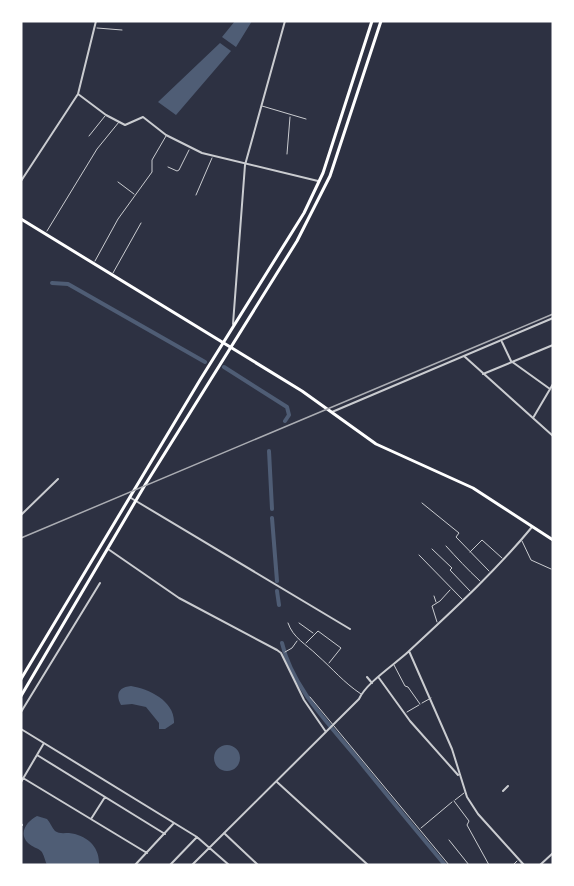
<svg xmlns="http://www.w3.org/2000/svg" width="574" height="886" viewBox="0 0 574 886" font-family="Mulish,sans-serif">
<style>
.water{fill:#4f5d75}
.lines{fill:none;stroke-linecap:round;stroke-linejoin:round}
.canal{stroke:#4f5d75;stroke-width:4}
.service{stroke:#caccd0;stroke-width:1}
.minor{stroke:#caccd0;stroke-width:2}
.secondary{stroke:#fff;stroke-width:3}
.primary{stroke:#fff;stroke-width:3}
.rail{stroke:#abadb3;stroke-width:1.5}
</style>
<rect width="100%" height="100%" fill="#2d3142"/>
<!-- water -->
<path class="water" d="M235,21H252L236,47L222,37Z
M220,43L231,51L176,115L158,102Z
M131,686C149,689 175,701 174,723L165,729H159V723L146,707L132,704L121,705C115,694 119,687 131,686Z
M214 758a13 13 0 1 1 26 0a13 13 0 1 1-26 0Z
M37,816L47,819C50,822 52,828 55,831C59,834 64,833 69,833C86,835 100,846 99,865H47C45,861 44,854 41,851C38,848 32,847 28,843C18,833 27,821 37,816Z"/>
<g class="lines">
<!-- canal -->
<path class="canal" d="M52,283L68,284L205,362
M224,367L287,407L289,415L285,421
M269,451L272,509
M272,518L277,581
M277,591L279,605
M282,643C292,687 329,724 357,758C386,794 415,829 445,865"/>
<!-- service -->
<path class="service" d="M97,28L122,30
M262,106L306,119
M89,136L105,116
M287,154L290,117
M168,167L177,171L179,170L189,150
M118,182L134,194
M196,195L212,158
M47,231L97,149L119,122
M95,261L118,219L152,172V160L166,136
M113,273L141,223
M422,503L459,533L456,537L489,571
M522,541L531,560L551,569
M446,546C457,558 467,569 480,581
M432,549L452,568L450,570L470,591
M470,552L482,540L502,558
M419,555L462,599
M434,596L436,602
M437,622L432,606L440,601L450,590
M288,623C293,638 306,644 317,655C333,669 343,682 361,694
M299,623L313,633
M306,643L318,631L341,648L329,663
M285,652L292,648L297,641
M394,665L405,686L408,687L420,704
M310,697L449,865
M422,703L431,698
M407,712L419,705
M455,800L464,793
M454,801L469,821L467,825L489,865
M421,828L452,802
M449,840L469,865
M513,865L517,861"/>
<!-- minor -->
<path class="minor" d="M384,21H389
M78,94L106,115L125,125L143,117L166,135L202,153L318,181
M21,181L78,94L96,21
M233,324L245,165L285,21
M502,342L511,361L550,389
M464,356L553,436
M483,374L553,345
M332,412L553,318
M533,418L553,384
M131,498L350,629
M21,515L58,479
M108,549L179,598L277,650L281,653L304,700L326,732
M409,651L452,749L467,797L478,814L524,865
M367,677L372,683
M379,678L410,721L458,775
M21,712L100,583
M21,729L197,837L229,865
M37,755L165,834
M23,778L147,853
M21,782L44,743
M277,782L368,865
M503,791L508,786
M91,819L105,797
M21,824L22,825
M224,833L258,865
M135,865L174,823
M170,865L197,837
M192,865L359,699C366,683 395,664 408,652C451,612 495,572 532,527
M540,865L553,853"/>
<!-- secondary -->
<path class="secondary" d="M21,219L302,391L376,444L473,488L553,540"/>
<!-- primary -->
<path class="primary" d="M21,679L200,380L304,213L323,173L372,21
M21,696L145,485L297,241L330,176L381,21"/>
<!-- rail -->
<path class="rail" d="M21,538L553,314"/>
</g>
<!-- border -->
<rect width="574" height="886" fill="none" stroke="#ffffff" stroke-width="45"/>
</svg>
